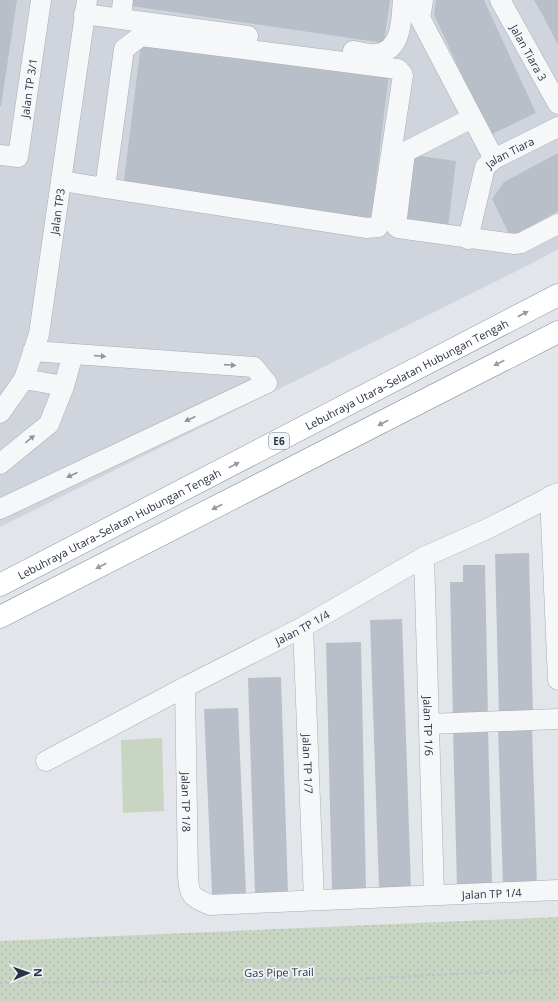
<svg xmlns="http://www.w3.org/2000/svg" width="558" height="1001" viewBox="0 0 558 1001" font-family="'Open Sans',sans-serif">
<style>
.built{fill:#d0d5dd}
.grass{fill:url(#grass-dots)}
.garden{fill:#c8d5c3}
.building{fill:#b9bfc9}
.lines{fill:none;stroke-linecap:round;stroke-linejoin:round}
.minor-casing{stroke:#a7adb6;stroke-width:21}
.highway-casing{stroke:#8993a3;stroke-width:23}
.path{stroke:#c0c4ca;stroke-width:2.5;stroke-dasharray:3 3;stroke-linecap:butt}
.minor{stroke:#f5f7f9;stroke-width:20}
.highway{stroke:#fff;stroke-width:22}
.oneway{fill:#9499a2}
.oneway2{fill:#8f959e}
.labels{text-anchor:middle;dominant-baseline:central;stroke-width:3.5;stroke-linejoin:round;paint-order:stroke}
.shield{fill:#f2f5f8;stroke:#656d7a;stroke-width:1}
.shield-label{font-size:10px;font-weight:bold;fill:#293344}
.street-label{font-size:11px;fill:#293344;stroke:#f2f5f8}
</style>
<defs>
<pattern id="grass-dots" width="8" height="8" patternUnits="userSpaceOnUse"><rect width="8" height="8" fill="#c8d5c3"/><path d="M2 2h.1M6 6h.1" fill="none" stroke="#acb7a9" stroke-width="1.8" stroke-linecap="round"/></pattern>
</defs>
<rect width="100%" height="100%" fill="#e2e6eb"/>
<!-- built -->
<path class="built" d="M0,0H558V249L527,266L0,527Z"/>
<!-- grass -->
<path class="grass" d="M558,917V1001H0V941Z"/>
<!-- garden -->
<path class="garden" d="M162,738L164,811L123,813L121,740Z"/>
<!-- building -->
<path class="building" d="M0,0H17L1,106H0Z
M132,0H390L384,43L131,6Z
M436,0H484L536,113L490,135L434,15Z
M534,0H558V45L542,14Z
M141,43L389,75L371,220L123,188Z
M558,153V211L511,238L492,199L504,182Z
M407,154L456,161L448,227L398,221Z
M529,553L533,715L499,716L495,554Z
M463,565H485L488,718L453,719L450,582H463Z
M402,619L411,888L379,889L370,620Z
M361,642L366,889L332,890L326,643Z
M281,677L288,893L255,894L248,678Z
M238,708L246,893L212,894L204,709Z
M532,727L537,885L503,886L498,728Z
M488,729L492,885L457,886L453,730Z"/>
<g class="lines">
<defs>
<g id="minor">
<path d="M423,0L420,18L494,159"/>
<path id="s1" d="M500,0L558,104"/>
<path d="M84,14L248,36"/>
<path d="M121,18L123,0"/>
<path d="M353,51C360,52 370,55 377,54C403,50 401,19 403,0"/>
<path d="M472,118L405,152L396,226L398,228L514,244L521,243L558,224"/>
<path id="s2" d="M0,155L18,157L41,0"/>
<path d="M62,181L105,188L367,228L378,227L381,220L403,75L398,69L141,36L124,49L105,188"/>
<path id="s3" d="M468,239L485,167L494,159L558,127"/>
<path d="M64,386L73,354"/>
<path id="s4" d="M0,413L24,379L39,334L87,0"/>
<path d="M0,464L49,424L64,386L24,379"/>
<path d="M550,496L558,680"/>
<path d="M0,509L267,383L254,367L33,351"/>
<path id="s5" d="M424,557L434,895"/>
<path id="s6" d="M303,627L314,900"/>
<path id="s7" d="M185,687L188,876C189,897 193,897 210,905L558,890"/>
<path d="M429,724L558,719"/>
<path id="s8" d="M46,761L185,687L303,627L424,557L487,529L558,493"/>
</g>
<g id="highway">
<path id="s9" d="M0,585L558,295"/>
<path d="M0,617L558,332"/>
</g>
</defs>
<!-- minor casing -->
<use href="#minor" class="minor-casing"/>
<!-- highway casing -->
<use href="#highway" class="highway-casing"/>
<!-- path -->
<path class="path" d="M0,983L352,979L558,969"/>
<!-- minor -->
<use href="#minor" class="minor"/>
<!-- highway -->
<use href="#highway" class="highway"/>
</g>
<!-- one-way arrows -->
<defs><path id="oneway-solid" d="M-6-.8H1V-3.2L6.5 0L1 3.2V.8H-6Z"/></defs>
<g class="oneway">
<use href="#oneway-solid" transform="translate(523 314) rotate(-28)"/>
<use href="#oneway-solid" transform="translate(499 363) rotate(153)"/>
<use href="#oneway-solid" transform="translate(383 423) rotate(153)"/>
<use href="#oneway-solid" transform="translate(234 465) rotate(-27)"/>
<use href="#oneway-solid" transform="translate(217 507) rotate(153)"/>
<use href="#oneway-solid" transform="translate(101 566) rotate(153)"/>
</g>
<g class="oneway2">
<use href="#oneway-solid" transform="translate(100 356) rotate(4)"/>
<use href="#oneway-solid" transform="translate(230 365) rotate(4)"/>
<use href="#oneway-solid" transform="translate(190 419) rotate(155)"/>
<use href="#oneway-solid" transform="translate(30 439) rotate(-39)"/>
<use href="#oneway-solid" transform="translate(72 475) rotate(155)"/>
</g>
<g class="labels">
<!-- shield labels -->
<rect class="shield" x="269" y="433" width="20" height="16" rx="3"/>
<g class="shield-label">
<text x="279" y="441">E6</text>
</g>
<!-- street labels -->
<g class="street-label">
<text stroke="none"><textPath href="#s1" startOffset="60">Jalan Tiara 3</textPath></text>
<text stroke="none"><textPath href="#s2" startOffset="88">Jalan TP 3/1</textPath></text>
<text stroke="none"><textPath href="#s3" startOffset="103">Jalan Tiara</textPath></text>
<text stroke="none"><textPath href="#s4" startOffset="213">Jalan TP3</textPath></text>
<text stroke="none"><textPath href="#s9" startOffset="458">Lebuhraya Utara–Selatan Hubungan Tengah</textPath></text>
<text stroke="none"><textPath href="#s9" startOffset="134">Lebuhraya Utara–Selatan Hubungan Tengah</textPath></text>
<text stroke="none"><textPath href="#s8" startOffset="289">Jalan TP 1/4</textPath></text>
<text stroke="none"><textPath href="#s5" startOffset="169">Jalan TP 1/6</textPath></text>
<text stroke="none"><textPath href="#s6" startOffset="137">Jalan TP 1/7</textPath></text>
<text stroke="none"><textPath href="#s7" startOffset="115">Jalan TP 1/8</textPath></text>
<text stroke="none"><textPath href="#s7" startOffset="511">Jalan TP 1/4</textPath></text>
<text transform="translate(279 972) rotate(-1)">Gas Pipe Trail</text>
</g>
</g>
<!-- north arrow -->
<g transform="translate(28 973) rotate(88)" stroke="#f2f5f8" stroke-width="3" paint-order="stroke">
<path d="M0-3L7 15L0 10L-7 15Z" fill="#293344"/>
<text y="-6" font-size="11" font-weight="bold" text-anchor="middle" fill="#293344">N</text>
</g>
</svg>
